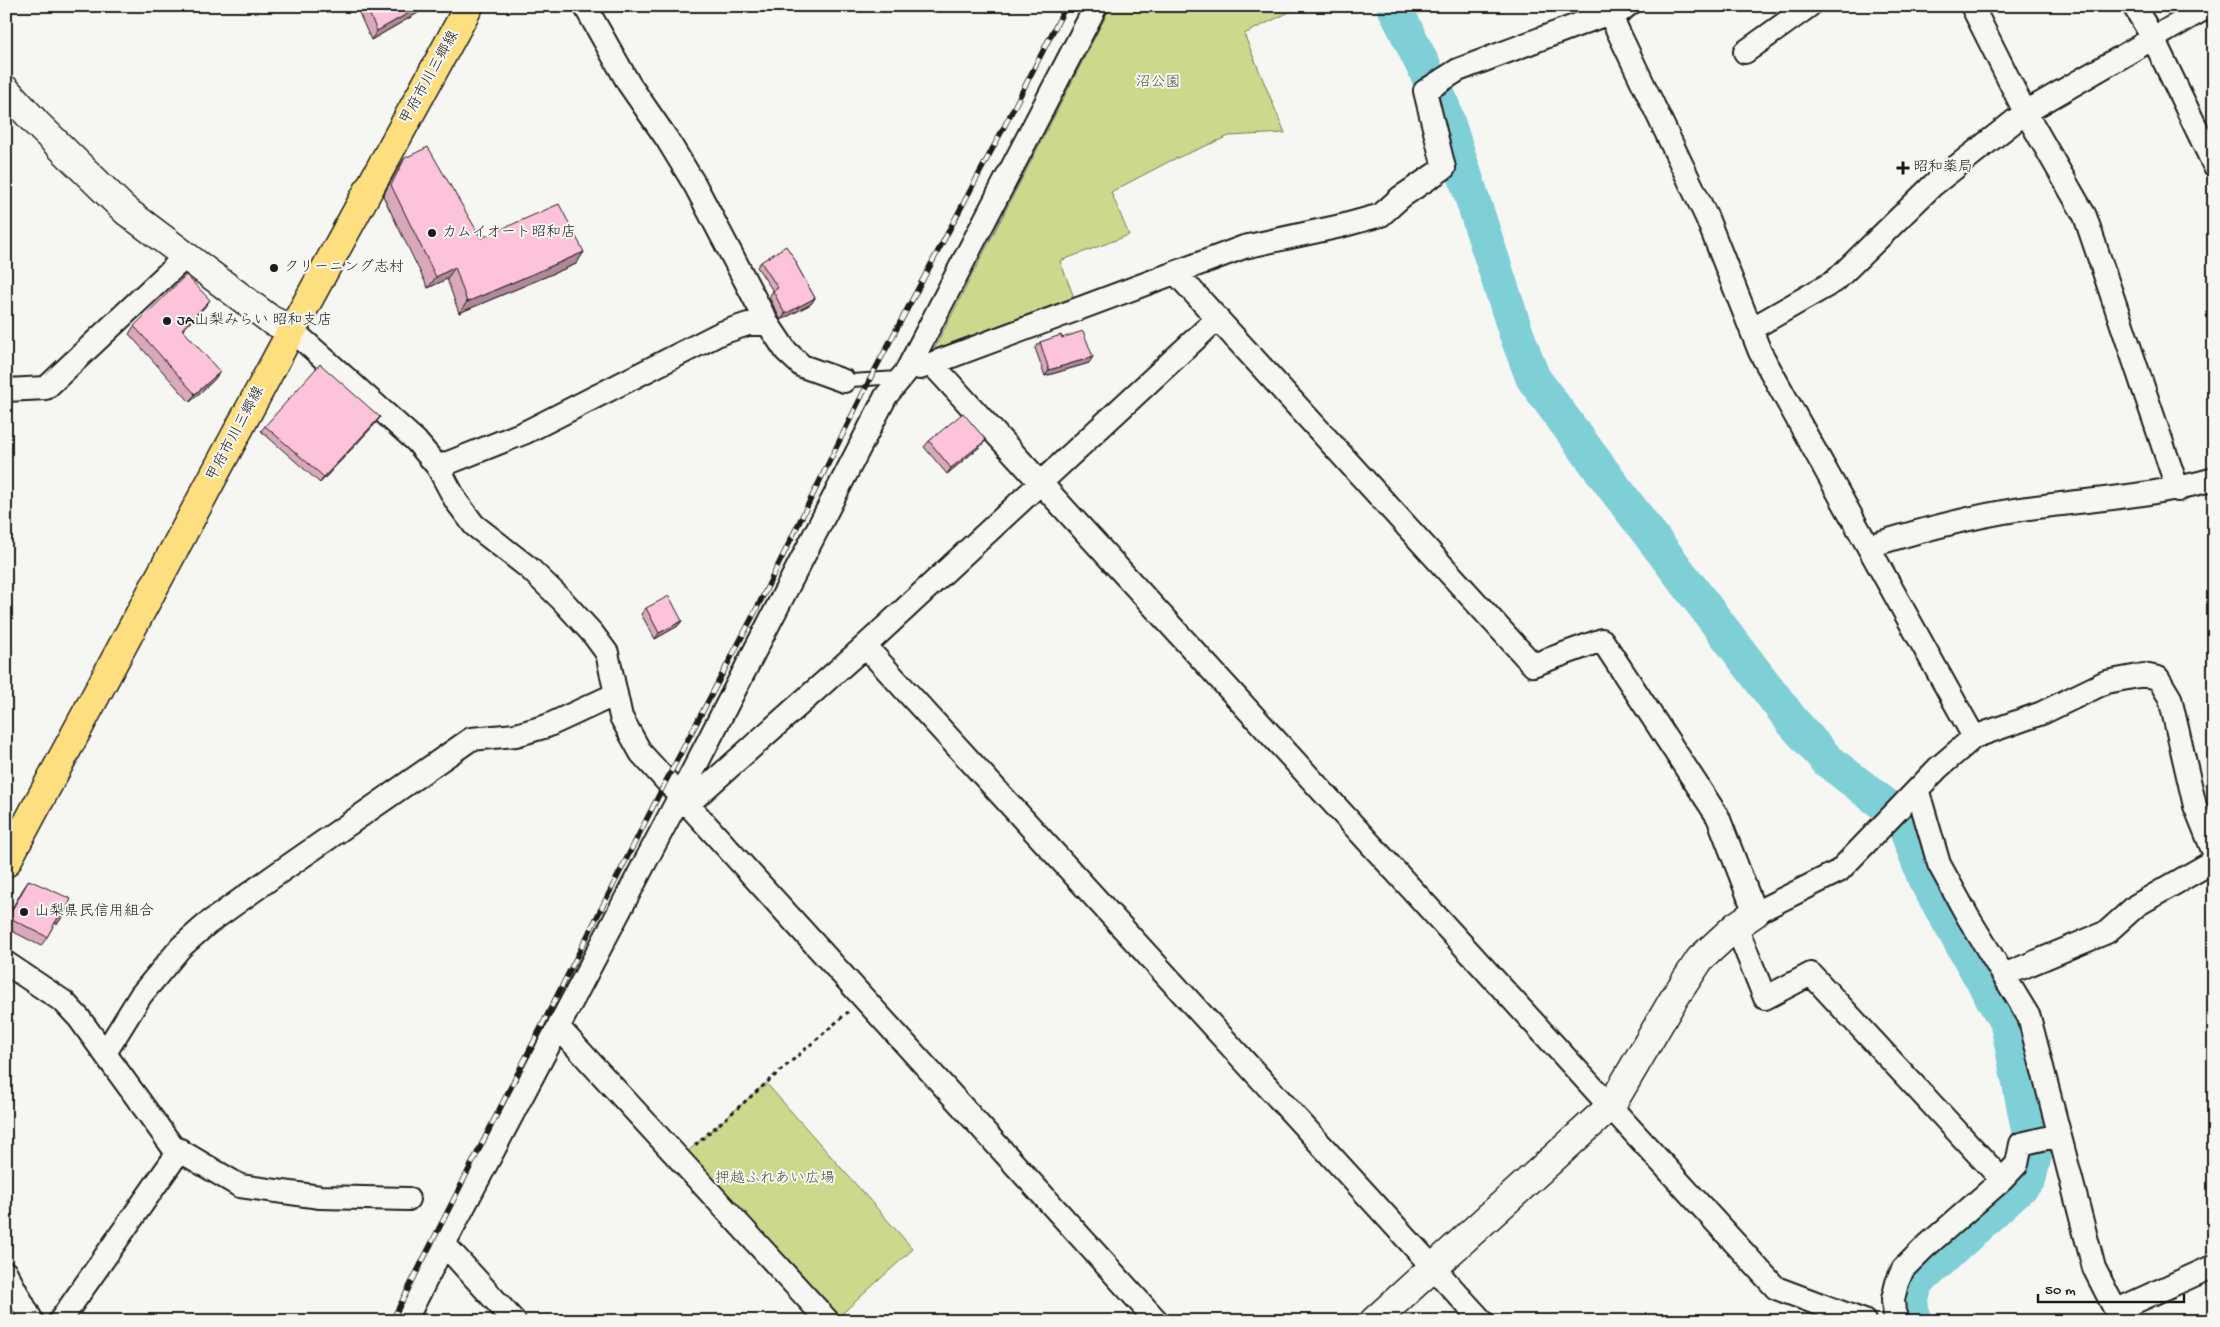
<svg xmlns="http://www.w3.org/2000/svg" width="2220" height="1327" viewBox="0 0 2220 1327" font-family="'Gochi Hand','Klee One',sans-serif">
<style>
.green{fill:#cbd98d;stroke:#747a54}
.lines{fill:none;stroke-linecap:round;stroke-linejoin:round}
.river{stroke:#7ecfd6;stroke-width:35}
.lane-casing{stroke:#1c1c1c;stroke-width:15}
.street-casing{stroke:#1c1c1c;stroke-width:26}
.secondary-casing{stroke:#1c1c1c;stroke-width:31}
.primary-casing{stroke:#1c1c1c;stroke-width:31}
.path{stroke:#1c1c1c;stroke-width:3;stroke-dasharray:4 4;stroke-linecap:butt}
.lane{stroke:#f6f6f2;stroke-width:11}
.street{stroke:#f6f6f2;stroke-width:22}
.secondary{stroke:#f6f6f2;stroke-width:28}
.primary{stroke:#fedf80;stroke-width:28}
.rail-casing{stroke:#1c1c1c;stroke-width:5.5}
.rail{stroke:#f6f6f2;stroke-width:4;stroke-dasharray:11;stroke-linecap:butt}
.wall{fill:#d9a8bb;stroke:#1c1c1c}
.shaded-wall{fill:#b08899;stroke:#1c1c1c}
.building{fill:#fcc3da;stroke:#1c1c1c}
.poi-dot{fill:#1c1c1c;stroke:#f6f6f2;stroke-width:2}
.labels{text-anchor:middle;dominant-baseline:central;stroke-width:4;stroke-linejoin:round;paint-order:stroke}
.street-label{font-size:15px;fill:#1c1c1c;stroke:#f6f6f2}
.park-label{font-size:15px;fill:#51553e;stroke:#f6f6f2}
.poi-label{font-size:15px;fill:#1c1c1c;stroke:#f6f6f2;text-anchor:start}
</style>
<rect width="100%" height="100%" fill="#f6f6f2"/>
<filter id="ink" filterUnits="userSpaceOnUse"><feTurbulence type="fractalNoise" baseFrequency=".02" numOctaves="2"/><feDisplacementMap in="SourceGraphic" scale="10" xChannelSelector="R" yChannelSelector="G"/><feConvolveMatrix kernelMatrix="1 2 1 2 8 2 1 2 1" color-interpolation-filters="sRGB"/></filter>
<g filter="url(#ink)">
<!-- green -->
<path class="green" d="M1111,6H1302L1244,34L1285,133L1229,136L1170,161L1111,192L1129,235L1060,261L1075,300L933,351Z
M766,1083L913,1249L834,1321L679,1159Z"/>
<g class="lines">
<!-- river -->
<path class="river" d="M1394,6L1441,102L1516,333L1533,378L1613,486L1792,721L1828,761L1902,818L1925,879L2008,1025L2034,1157L2029,1178L1916,1283L1910,1304L1915,1321"/>
<defs>
<path id="lane" d="M1614,23L1636,6
M844,381L890,378"/>
<path id="street" d="M585,6L629,84L667,139L695,185L768,324
M1606,6L1707,218L1760,352L1974,737
M1972,6L2023,108L2085,216L2178,490
M2134,6L2153,38L2214,165
M1745,52L1809,6
M1176,273L1533,665L1602,640L1718,817L1755,913L1839,871L1938,768L1974,737L2042,713L2106,682L2144,675L2158,678L2170,698L2195,806L2214,853
M1751,329L1835,281L1933,185L2026,112L2209,6
M292,330L416,441L438,467L456,501L474,525L529,568L562,600L593,634L607,653L621,717L641,753L1157,1321
M932,364L1776,1288L1864,1321
M920,368L1244,247L1341,226L1381,215L1401,197L1444,168L1425,91L1458,70L1609,13
M6,390L46,388L185,257
M438,467L526,432L721,333L748,324H768L786,351L802,366L844,381
M1869,546C1924,529 1979,514 2036,507C2096,499 2155,496 2214,479
M865,646L1482,1321
M1918,792L1939,864L1968,917L2029,1017L2094,1268L2121,1321
M688,804L865,646L1218,318
M1736,926L1765,998L1811,974L2002,1180
M6,963L64,1002L79,1018L172,1146L240,1186L320,1197L408,1199
M2004,975L2107,932L2137,905L2214,861
M558,1027L828,1321
M105,1053L141,995L181,947L207,924L274,876L471,739L516,735L547,726L616,694
M6,1273L32,1321
M2117,1310L2214,1266
M60,1321L180,1150
M405,1321L444,1244
M514,1321L444,1244L680,796L886,396L906,372L1096,6
M1898,1321L1894,1313L1893,1299L1897,1283L1903,1269L1923,1249L2002,1180L2017,1164L2021,1144L2059,1135"/>
<path id="secondary" d="M6,90L37,124L126,211L271,320L292,330
M1374,1321L1611,1106L1673,1000L1700,959L1736,926L1755,913"/>
<path id="primary" d="M6,863L292,330L469,6"/>
</defs>
<!-- lane casing -->
<use href="#lane" class="lane-casing"/>
<!-- street casing -->
<use href="#street" class="street-casing"/>
<!-- secondary casing -->
<use href="#secondary" class="secondary-casing"/>
<!-- primary casing -->
<use href="#primary" class="primary-casing"/>
<!-- path -->
<path class="path" d="M695,1145L848,1012"/>
<!-- lane -->
<use href="#lane" class="lane"/>
<!-- street -->
<use href="#street" class="street"/>
<!-- secondary -->
<use href="#secondary" class="secondary"/>
<!-- primary -->
<use href="#primary" class="primary"/>
<defs>
<path id="rail" d="M392,1321L666,781L755,612L870,379L1004,127L1066,6"/>
</defs>
<!-- rail casing -->
<use href="#rail" class="rail-casing"/>
<!-- rail -->
<use href="#rail" class="rail"/>
</g>
<!-- wall -->
<path class="wall" d="M356,6H430L371,40Z
M405,158L481,238L584,252L576,264L459,313L447,279L428,288L383,196L397,170Z
M761,262L796,264L815,298L811,304L781,320L769,297L773,291L757,267Z
M204,308L182,330L214,380L190,402L129,334L134,326Z
M1062,338L1089,363L1045,376L1035,348L1040,342Z
M380,417L376,423L320,483L261,431L265,426Z
M986,440L982,445L947,474L924,447L929,441Z
M646,608L678,626L655,639L641,614Z
M29,880L64,915L57,924L55,923L47,937L41,946L6,928V919L23,889Z"/>
<!-- shaded-wall -->
<path class="shaded-wall" d="M421,6H430L371,40L377,31Z
M584,252L576,264L459,313L467,302Z
M455,267L447,279L428,288L436,277Z
M815,298L811,304L781,320L785,314Z
M210,300L204,308L176,337L182,329Z
M1093,357L1089,363L1045,376L1049,370Z
M220,372L214,380L190,402L195,394Z
M380,417L376,423L320,483L324,477Z
M986,440L982,445L947,474L951,468Z
M682,621L678,626L655,639L659,633Z
M60,914L64,915L57,924L54,922Z"/>
<!-- building -->
<path class="building" d="M366,6H421L377,31Z
M428,147L481,238L559,204L584,252L467,302L455,267L436,277L391,185L405,158Z
M786,246L797,263L796,264L815,298L785,314L773,291L778,288L761,262Z
M186,275L210,300L182,329L220,372L195,394L134,326Z
M1083,331L1093,357L1049,370L1040,342L1061,335L1062,338Z
M320,364L380,417L324,477L265,426Z
M963,413L986,440L951,468L929,441Z
M669,596L682,621L659,633L646,608Z
M29,880L71,899L64,915L60,914L47,937L8,917Z"/>
</g>
<!-- markers -->
<g class="poi-dot">
<path d="M1900.5 160.5h5v5h5v5h-5v5h-5v-5h-5v-5h5z"/>
<circle cx="432" cy="233" r="5"/>
<circle cx="274" cy="268" r="5"/>
<circle cx="167" cy="321" r="5"/>
<circle cx="24" cy="912" r="5"/>
</g>
<g class="labels">
<!-- street labels -->
<g class="street-label">
<text transform="translate(430 78) rotate(-61)">甲府市川三郷線</text>
<text transform="translate(236 434) rotate(-62)">甲府市川三郷線</text>
</g>
<!-- park labels -->
<g class="park-label">
<text x="1158" y="83">沼公園</text>
<text x="775" y="1179">押越ふれあい広場</text>
</g>
<!-- poi labels -->
<g class="poi-label">
<text x="1913" y="168">昭和薬局</text>
<text x="442" y="233">カムイオート昭和店</text>
<text x="284" y="268">クリーニング志村</text>
<text x="177" y="321">JA山梨みらい 昭和支店</text>
<text x="34" y="912">山梨県民信用組合</text>
</g>
</g>
<!-- margin -->
<rect width="2220" height="1327" fill="none" stroke="#f6f6f2" stroke-width="25"/>
<rect x="12" y="12" width="2195" height="1302" fill="none" stroke="#1c1c1c" stroke-width="2" filter="url(#ink)"/>
<!-- scale -->
<path d="M2038 1294v8h146v-8" fill="none" stroke="#1c1c1c" stroke-width="2.5"/>
<text x="2045" y="1294" font-size="15" fill="#1c1c1c" stroke="#f6f6f2" stroke-width="4" paint-order="stroke">50 m</text>
</svg>
